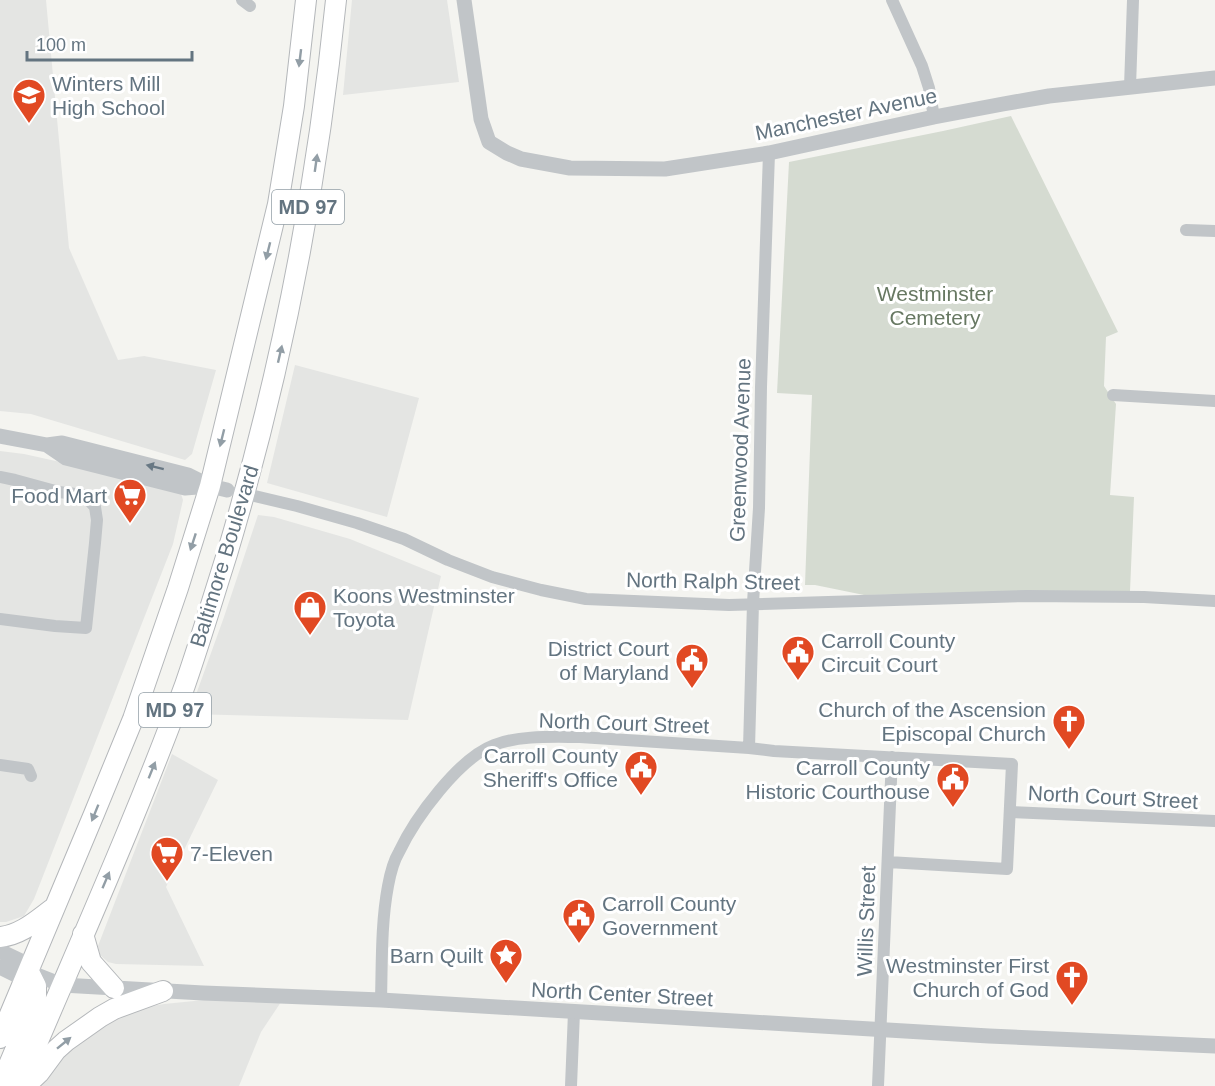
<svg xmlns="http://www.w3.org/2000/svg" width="1215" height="1086" viewBox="0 0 1215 1086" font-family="Arial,sans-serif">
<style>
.built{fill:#e4e5e3}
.green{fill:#d5dbd1}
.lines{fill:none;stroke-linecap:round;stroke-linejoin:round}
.trunk-casing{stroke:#b4b7ba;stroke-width:22}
.minor{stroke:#c1c5c8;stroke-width:12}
.tertiary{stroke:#c1c5c8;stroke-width:15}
.trunk{stroke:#fff;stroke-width:20}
.oneway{fill:#929ea6}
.oneway2{fill:#687884}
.labels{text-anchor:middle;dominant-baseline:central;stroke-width:6;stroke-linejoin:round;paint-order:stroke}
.shield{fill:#fff;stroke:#929ea6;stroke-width:1.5}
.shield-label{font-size:20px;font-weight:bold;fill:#637480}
.poi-label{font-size:21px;fill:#637480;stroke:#fff;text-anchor:end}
.street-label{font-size:21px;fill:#637480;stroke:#fff}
.park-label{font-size:21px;fill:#677862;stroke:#fff}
</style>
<rect width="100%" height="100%" fill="#f4f4f0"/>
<!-- built -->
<path class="built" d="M0,0H46L69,248L118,360L144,356L216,370L192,454L185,460L31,414L0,411Z
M352,0H447L459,82L343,95Z
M295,365L419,398L387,517L267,483Z
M0,451L24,454L160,484L180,491L183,500L173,544L34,899L24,916L6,922H0Z
M258,515L274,517L350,539L441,576L408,720L189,714L224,617Z
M172,754L218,780L166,887L204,966L116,964L108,962L100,955L98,946Z
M254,995L283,999L261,1032L239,1086H39L45,1074L63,1048L121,1011L164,1004Z"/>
<!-- green -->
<path class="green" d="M1011,116L1118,332L1106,337L1104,386L1116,404L1110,495L1134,497L1130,591L864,595L815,585H805L812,395L777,393L789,162L943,131Z"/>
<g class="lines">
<defs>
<path id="trunk" d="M83,934L91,962L114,988
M0,937C22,935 38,919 55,907
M0,1038L94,814L133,719L178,588L210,486L278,204L294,106L306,0
M0,1086L30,1015L36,996V986L29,972
M19,1086C75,953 135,821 185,685C200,642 213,598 227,554C281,373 317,188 336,0
M25,1086L39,1073L56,1050L66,1041L100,1017L114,1009L163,991"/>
</defs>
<!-- trunk casing -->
<use href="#trunk" class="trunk-casing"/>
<!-- minor -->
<path class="minor" d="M242,0L250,6
M892,0L922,66L929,88L934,117
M1130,87L1133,0
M1186,230L1215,231
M1113,395L1215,401
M0,477L15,480L59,492L84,495L95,507L97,520L95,543L86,628L55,626L0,619
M238,492L297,506L357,523L404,539L448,560L492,577L541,590L586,599L729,605L1027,596L1144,597L1215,601
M749,748L753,603L759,508L761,387L769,153
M0,765L28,769L31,776
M1010,812L1215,821
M381,1000C382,963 381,923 388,886C390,875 393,862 399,852C415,818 459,758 494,745C520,735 554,737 580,737L749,748L774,751L1012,764L1007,869L888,862
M571,1086L574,1012
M878,1086L892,757"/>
<!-- tertiary -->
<path class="tertiary" d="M464,0L481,119L489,142L507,153L521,159L570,168L665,169L769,153L934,117L1003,104L1049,96L1215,78
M0,436L47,445L62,443L188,475L210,486L227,490
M47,445L66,458L185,488L210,486
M0,951L21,961L29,972
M0,967L16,975L29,972L62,985L203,993L381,1000L989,1036L1215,1046"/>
<!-- trunk -->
<use href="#trunk" class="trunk"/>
</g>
<!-- one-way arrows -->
<defs><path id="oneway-solid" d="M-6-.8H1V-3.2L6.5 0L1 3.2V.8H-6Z" transform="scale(1.5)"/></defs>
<g class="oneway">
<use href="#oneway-solid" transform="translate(300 58) rotate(97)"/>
<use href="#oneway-solid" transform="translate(316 163) rotate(-82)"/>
<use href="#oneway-solid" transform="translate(268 251) rotate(104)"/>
<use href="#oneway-solid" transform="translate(280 354) rotate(-77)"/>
<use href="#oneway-solid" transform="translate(222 438) rotate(104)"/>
<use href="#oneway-solid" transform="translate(193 542) rotate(108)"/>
<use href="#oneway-solid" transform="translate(152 770) rotate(-68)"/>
<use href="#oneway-solid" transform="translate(95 813) rotate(112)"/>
<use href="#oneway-solid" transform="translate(106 880) rotate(-67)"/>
<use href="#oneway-solid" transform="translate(64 1043) rotate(-39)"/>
</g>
<use class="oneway2" href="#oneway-solid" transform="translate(155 467) rotate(-166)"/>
<!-- icons -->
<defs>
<symbol id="school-pin" viewBox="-11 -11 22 30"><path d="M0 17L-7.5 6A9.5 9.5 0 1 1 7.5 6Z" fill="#e14923" stroke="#fff"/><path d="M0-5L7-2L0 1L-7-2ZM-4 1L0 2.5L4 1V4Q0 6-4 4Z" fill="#fff"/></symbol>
<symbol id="supermarket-pin" viewBox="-11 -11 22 30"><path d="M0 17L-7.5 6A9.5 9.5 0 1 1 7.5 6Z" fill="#e14923" stroke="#fff"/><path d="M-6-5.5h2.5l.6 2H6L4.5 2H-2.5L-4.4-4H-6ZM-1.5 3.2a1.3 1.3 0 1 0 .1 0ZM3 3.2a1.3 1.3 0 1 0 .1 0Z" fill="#fff"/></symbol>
<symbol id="shop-pin" viewBox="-11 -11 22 30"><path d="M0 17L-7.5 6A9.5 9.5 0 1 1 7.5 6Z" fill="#e14923" stroke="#fff"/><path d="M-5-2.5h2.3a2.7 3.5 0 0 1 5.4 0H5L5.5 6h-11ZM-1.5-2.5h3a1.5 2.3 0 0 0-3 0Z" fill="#fff"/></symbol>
<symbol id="civic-pin" viewBox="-11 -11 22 30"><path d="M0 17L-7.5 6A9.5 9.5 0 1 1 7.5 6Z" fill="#e14923" stroke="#fff"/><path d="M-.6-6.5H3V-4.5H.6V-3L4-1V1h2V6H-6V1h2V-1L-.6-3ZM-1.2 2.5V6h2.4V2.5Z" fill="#fff"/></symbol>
<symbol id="church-pin" viewBox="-11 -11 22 30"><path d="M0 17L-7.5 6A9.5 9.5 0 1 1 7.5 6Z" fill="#e14923" stroke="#fff"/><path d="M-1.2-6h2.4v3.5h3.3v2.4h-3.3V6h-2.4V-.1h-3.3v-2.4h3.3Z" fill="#fff"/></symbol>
<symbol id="sight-pin" viewBox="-11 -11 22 30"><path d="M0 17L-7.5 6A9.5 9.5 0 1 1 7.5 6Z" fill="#e14923" stroke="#fff"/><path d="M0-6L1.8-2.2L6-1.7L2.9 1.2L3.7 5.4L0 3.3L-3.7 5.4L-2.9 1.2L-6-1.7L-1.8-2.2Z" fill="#fff"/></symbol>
</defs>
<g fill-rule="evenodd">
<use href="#school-pin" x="10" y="76" width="38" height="52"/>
<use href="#supermarket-pin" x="111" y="476" width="38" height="52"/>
<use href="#shop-pin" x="291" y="588" width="38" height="52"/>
<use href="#civic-pin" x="779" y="633" width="38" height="52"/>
<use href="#civic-pin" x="673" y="641" width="38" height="52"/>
<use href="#church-pin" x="1050" y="702" width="38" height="52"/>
<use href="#civic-pin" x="622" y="748" width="38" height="52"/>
<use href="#civic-pin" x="934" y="760" width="38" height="52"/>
<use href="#supermarket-pin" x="148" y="834" width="38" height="52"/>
<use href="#civic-pin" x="560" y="896" width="38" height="52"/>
<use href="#sight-pin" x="487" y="936" width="38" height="52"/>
<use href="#church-pin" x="1053" y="958" width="38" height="52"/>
</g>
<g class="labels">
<!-- shield labels -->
<g class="shield">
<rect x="272" y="190" width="72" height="34" rx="4.5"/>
<rect x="139" y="693" width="72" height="34" rx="4.5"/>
</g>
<g class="shield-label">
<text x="308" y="207">MD 97</text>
<text x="175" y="710">MD 97</text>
</g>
<!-- poi labels -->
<g class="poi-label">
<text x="52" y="83" text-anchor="start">Winters Mill<tspan x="52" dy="24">High School</tspan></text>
<text x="107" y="495">Food Mart</text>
<text x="333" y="595" text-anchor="start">Koons Westminster<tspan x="333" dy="24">Toyota</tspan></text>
<text x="821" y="640" text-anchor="start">Carroll County<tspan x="821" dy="24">Circuit Court</tspan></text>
<text x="669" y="648">District Court<tspan x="669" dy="24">of Maryland</tspan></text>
<text x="1046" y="709">Church of the Ascension<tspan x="1046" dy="24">Episcopal Church</tspan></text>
<text x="618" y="755">Carroll County<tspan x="618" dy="24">Sheriff's Office</tspan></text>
<text x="930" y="767">Carroll County<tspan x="930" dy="24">Historic Courthouse</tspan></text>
<text x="190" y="853" text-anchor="start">7-Eleven</text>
<text x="602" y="903" text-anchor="start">Carroll County<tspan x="602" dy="24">Government</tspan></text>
<text x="483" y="955">Barn Quilt</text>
<text x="1049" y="965">Westminster First<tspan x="1049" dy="24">Church of God</tspan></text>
</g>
<!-- street labels -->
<g class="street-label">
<text transform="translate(846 114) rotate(-12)">Manchester Avenue</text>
<text transform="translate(740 450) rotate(-88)">Greenwood Avenue</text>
<text transform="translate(224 556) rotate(-73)">Baltimore Boulevard</text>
<text transform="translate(713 581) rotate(1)">North Ralph Street</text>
<text transform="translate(624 723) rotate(2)">North Court Street</text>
<text transform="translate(1113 797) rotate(3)">North Court Street</text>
<text transform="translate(866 921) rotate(-88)">Willis Street</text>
<text transform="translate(622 994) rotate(3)">North Center Street</text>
</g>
<!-- park labels -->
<g class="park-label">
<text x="935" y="293">Westminster<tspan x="935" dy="24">Cemetery</tspan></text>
</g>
</g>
<!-- scale -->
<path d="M27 51v9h165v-9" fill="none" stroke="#637480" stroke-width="3"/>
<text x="36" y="51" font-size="18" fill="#637480" stroke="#ffffff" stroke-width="4.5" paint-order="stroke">100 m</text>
</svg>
